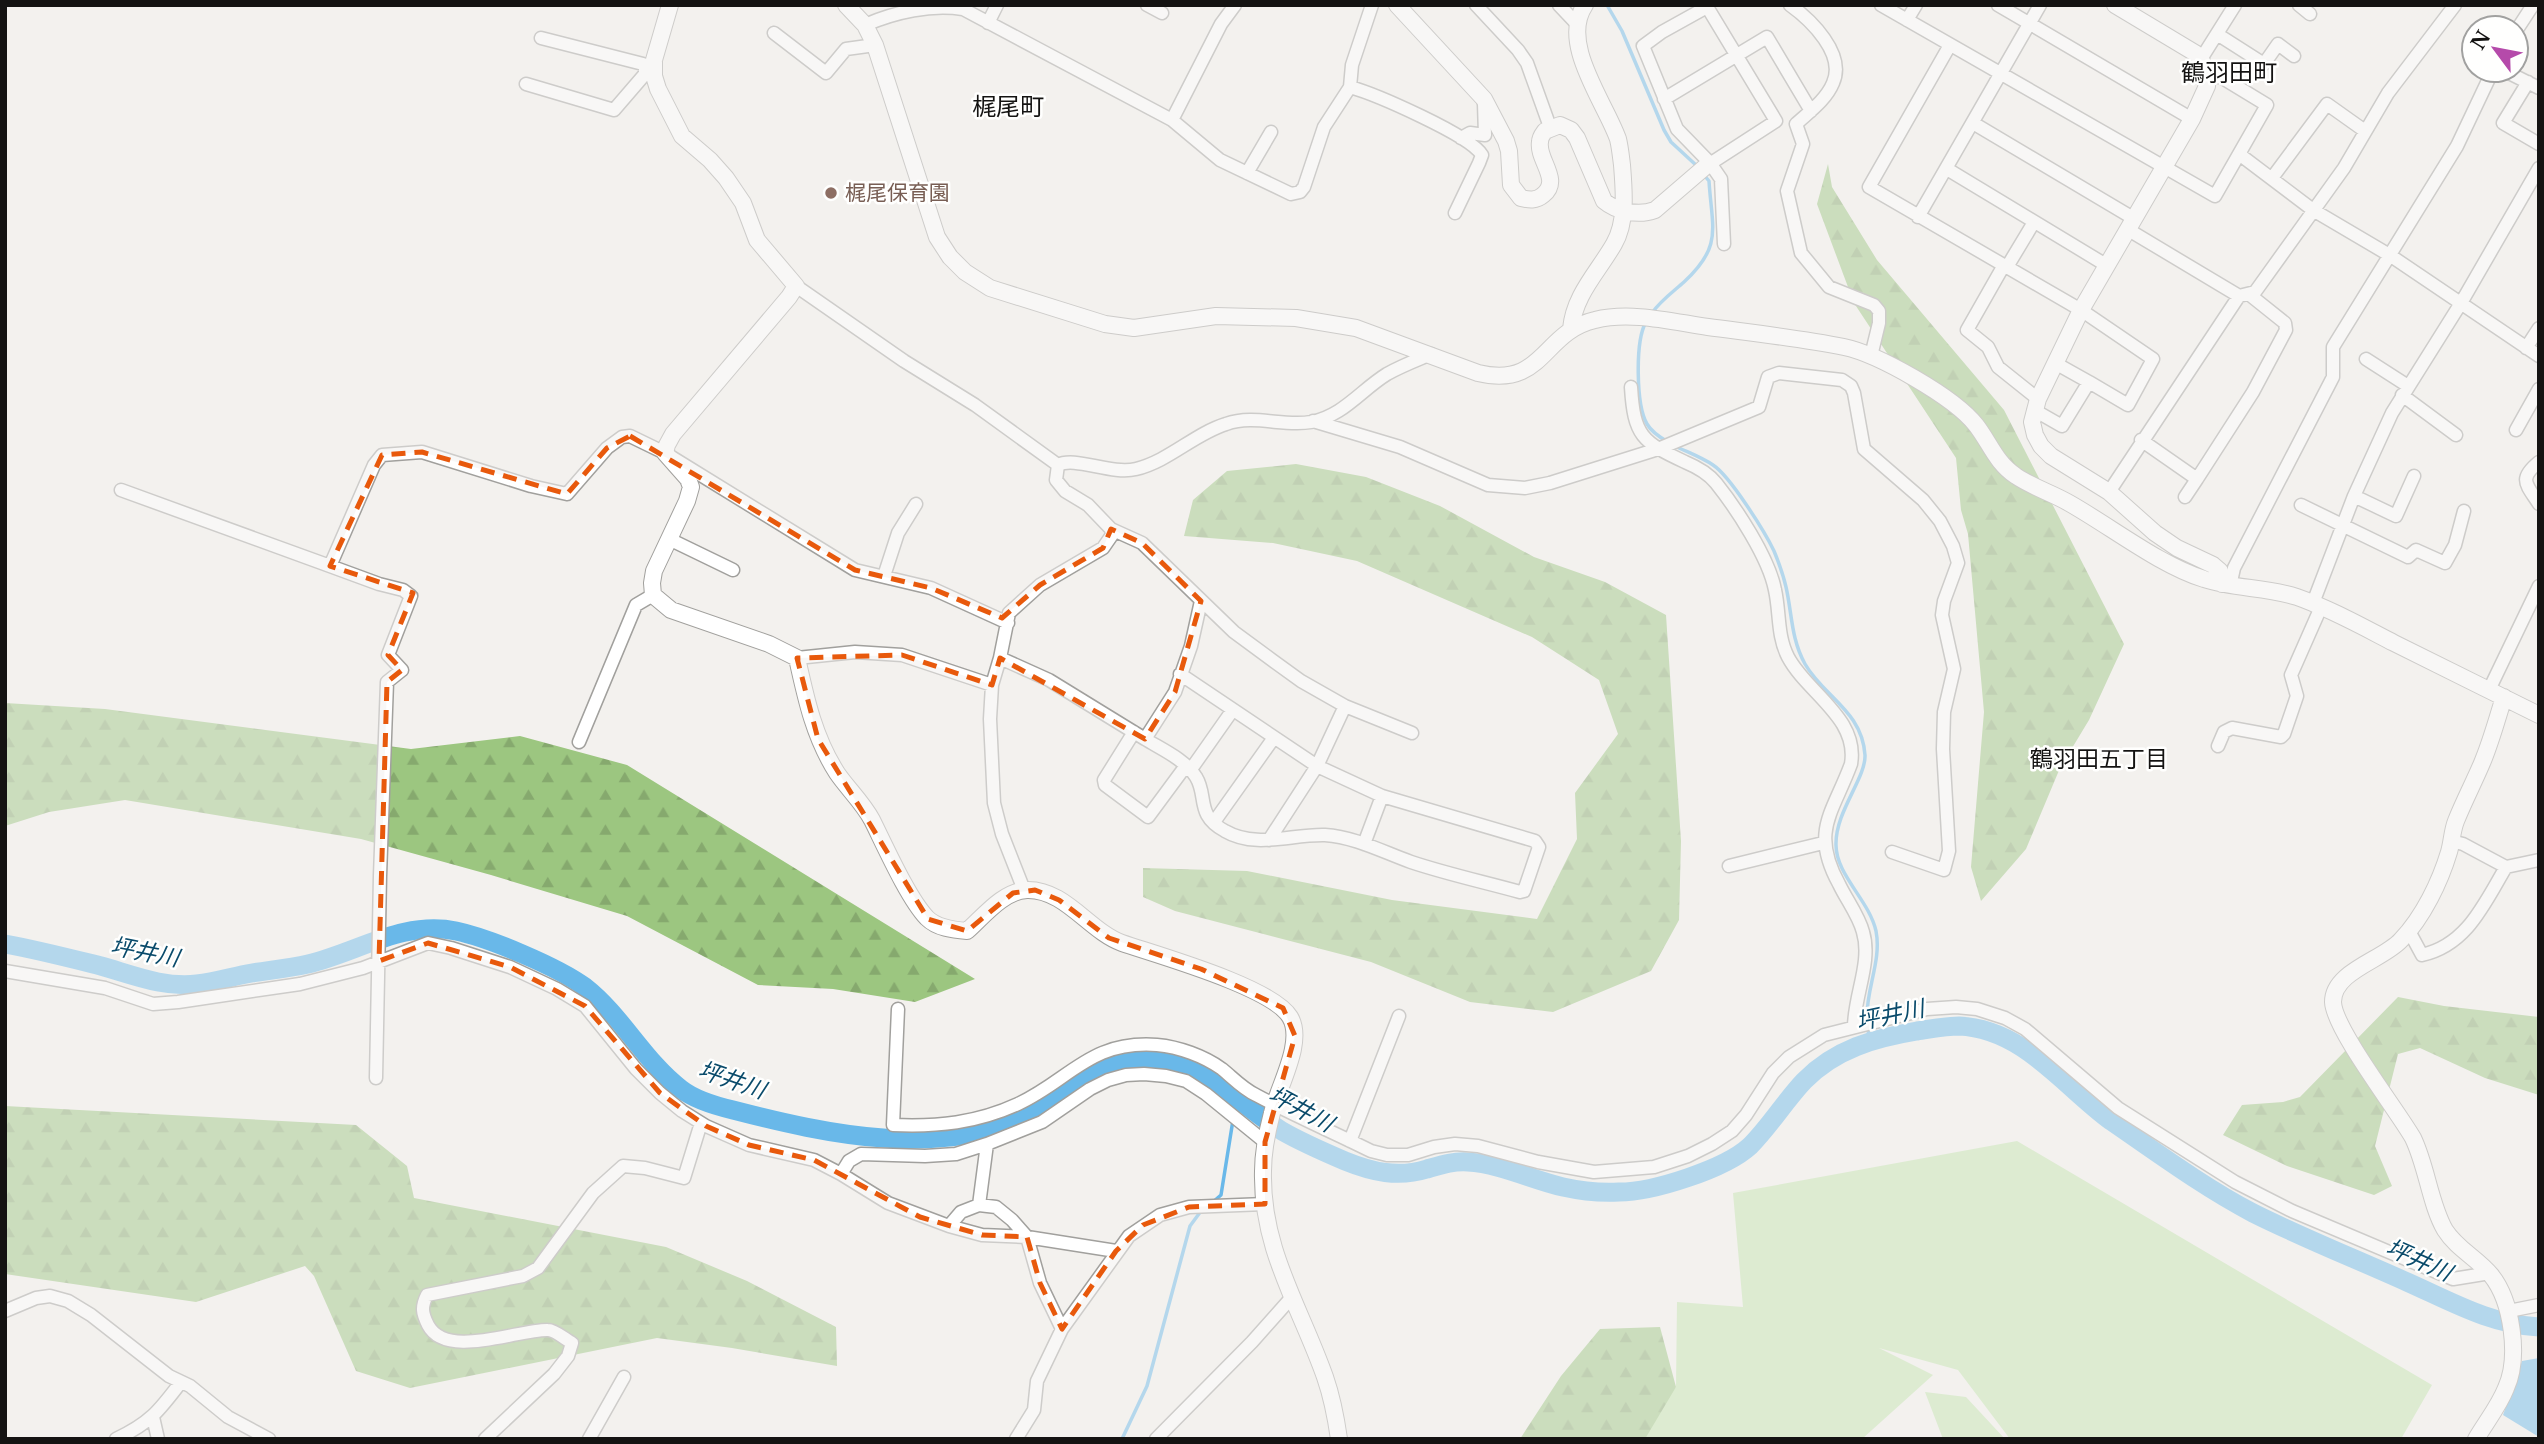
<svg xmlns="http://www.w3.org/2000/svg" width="2544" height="1444" viewBox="0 0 2544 1444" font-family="'Libre Baskerville','Noto Sans JP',serif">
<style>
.grass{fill:#c3e5ad}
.forest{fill:url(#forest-firs)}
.water{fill:#69b8e9}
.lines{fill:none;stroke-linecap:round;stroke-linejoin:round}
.stream{stroke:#69b8e9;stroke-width:3.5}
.river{stroke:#69b8e9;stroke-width:19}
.street-casing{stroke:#a1a09d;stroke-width:15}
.secondary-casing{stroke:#a1a09d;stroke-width:18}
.street{stroke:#fff;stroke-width:12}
.secondary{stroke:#fff;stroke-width:16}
.marked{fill:none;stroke:#e8590c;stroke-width:5;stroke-dasharray:14 9;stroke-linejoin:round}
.education-dot{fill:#8d6e63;stroke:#fffffe;stroke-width:2.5}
.labels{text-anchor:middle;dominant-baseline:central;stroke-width:5;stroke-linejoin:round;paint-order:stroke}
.education-label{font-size:21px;fill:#785e54;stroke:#fffffe;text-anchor:start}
.neighbourhood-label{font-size:23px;fill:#141312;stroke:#fffffe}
.water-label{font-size:23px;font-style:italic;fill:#0a4b6b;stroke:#fffffe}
.quarter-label{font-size:24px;fill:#141312;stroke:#fffffe}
</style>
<defs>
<pattern id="forest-firs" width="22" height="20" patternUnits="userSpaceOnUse" patternTransform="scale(1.75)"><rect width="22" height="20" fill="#9cc680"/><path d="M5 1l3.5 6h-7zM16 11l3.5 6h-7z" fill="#86a96e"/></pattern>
</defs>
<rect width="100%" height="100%" fill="#f3f1ee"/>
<!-- grass -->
<path class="grass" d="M2017,1141L2432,1385L2401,1439H2010L1958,1370L1879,1348L1933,1375L1862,1439H1634L1676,1387L1677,1302L1743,1307L1733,1193Z
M1925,1392L1966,1397L2005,1439H1943Z"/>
<!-- forest -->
<path class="forest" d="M1828,164L1832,187L1877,260L2004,410L2124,644L2089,720L2060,768L2026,849L1981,901L1971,867L1984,712L1968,534L1961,510L1956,458L1854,303L1817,204Z
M1296,464L1366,477L1440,506L1534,557L1605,582L1666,615L1681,841L1679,920L1651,971L1553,1012L1470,1002L1371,962L1175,911L1143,897V868L1247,871L1392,900L1537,919L1577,839L1575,793L1618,734L1599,680L1532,637L1357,561L1273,543L1184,536L1193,500L1227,471Z
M5,703L105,709L411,749L520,736L627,765L975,979L915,1002L833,989L758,985L627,916L491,875L361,839L125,800L49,812L5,826Z
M2398,997L2444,1006L2539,1017V1095L2485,1078L2420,1048L2398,1054L2375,1146L2392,1186L2374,1195L2287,1166L2223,1135L2242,1105L2283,1102L2300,1097Z
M5,1106L356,1125L407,1166L414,1198L666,1247L747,1281L836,1327L837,1366L732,1348L657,1338L410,1388L356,1371L314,1276L305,1266L196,1302L5,1274Z
M1660,1327L1676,1387L1645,1439H1520L1561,1376L1600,1329Z"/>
<!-- water -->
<path class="water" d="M2539,1358V1437L2503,1415L2522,1361Z"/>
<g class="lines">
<!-- stream -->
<path class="stream" d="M1607,5L1622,31L1664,130L1671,142L1697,166
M1652,313C1660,301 1674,291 1684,282C1723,246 1712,229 1709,181L1704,175
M1646,322C1635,341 1636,405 1647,424C1651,431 1661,438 1668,442
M1675,446C1687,452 1701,457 1713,465C1730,476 1765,532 1774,551C1779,563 1783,574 1786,587C1792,613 1791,639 1805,664C1824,697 1862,711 1865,755C1866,778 1835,812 1836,845C1836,875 1869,900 1876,931C1882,961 1865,991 1867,1021
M1868,1028L1869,1040
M1235,1112L1238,1100
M1213,1202L1221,1195L1233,1120
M1122,1439L1147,1386L1190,1226L1201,1211"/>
<!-- river -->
<path class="river" d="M5,944C38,950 69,958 101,966C133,975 164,988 197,984C216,982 234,976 252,973C271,970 290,968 308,964C358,952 403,920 456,931C489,938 558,967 585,987C622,1016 644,1061 681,1089C695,1100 716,1106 733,1110C826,1134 947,1161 1035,1111C1073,1089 1099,1058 1147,1058C1200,1059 1240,1105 1282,1131C1301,1142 1324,1152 1345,1161C1372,1172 1398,1178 1427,1169C1441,1165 1453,1161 1468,1162C1501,1164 1532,1180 1563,1187C1581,1191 1601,1193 1619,1192C1653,1192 1725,1169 1750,1146C1770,1126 1785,1101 1804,1081C1835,1049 1875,1038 1917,1031C1931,1029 1946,1026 1959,1026C2024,1029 2063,1086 2111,1121C2156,1152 2205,1188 2253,1213C2303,1238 2356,1259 2407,1282C2450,1301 2491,1325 2539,1327"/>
<defs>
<path id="street" d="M1147,5L1162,13
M1476,5L1518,50L1527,63L1550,127
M1559,5L1577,24
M1790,5C1811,20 1846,54 1833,83C1826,100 1809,112 1796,124L1803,144L1787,191L1801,253L1829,287L1874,305L1879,311V323L1871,356
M1881,5L2215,196L2239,154
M1998,5L2192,119
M2299,5L2310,14
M1707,7L1662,32L1643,46L1677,129L1710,163L1721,179L1724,244
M1907,20L1916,5
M988,23L997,5
M865,25C895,12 931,4 963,9L1172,120L1220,160L1291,194L1300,192L1304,187L1324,127L1350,87L1352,65L1372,5
M2516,31L2533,5
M774,33L826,73L846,49L875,45
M2217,34L2264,64L2278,44L2294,56
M541,38L643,64L645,66V74
M1950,45L1869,187L2081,310L2153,359L2128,405L2089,382
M2201,59L2235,5
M2503,70L2539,88
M2208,77H2221L2267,105L2239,154L2313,210L2391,256L2539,356
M2528,82L2503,123L2539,144
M526,84L614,110L645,74L654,76
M1350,87C1375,94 1470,135 1482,155L1479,163L1455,213
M1664,99L1767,37L1811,111
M1172,120L1221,24L1235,5
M1973,123L2133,218
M1461,138L1470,133L1485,135L1484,103
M1705,167L1776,121L1706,5
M1947,169L2106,265
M1247,173L1271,132
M2272,178L2327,104L2365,131
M1918,217L2040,5
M2127,229L2239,296L2255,292L2344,168L2388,93L2455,5
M2004,265L1967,330L1988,347L1998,367L2038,399
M2007,267L2034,222
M796,286L904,361L975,405L1058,465
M2526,348L2539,328
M2366,359L2408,386
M1631,387C1634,436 1642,442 1685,462C1697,467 1708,473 1716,483C1736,508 1769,558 1775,590C1780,612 1777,636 1788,657C1807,693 1859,718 1851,764C1833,813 1810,831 1839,884C1846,899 1859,916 1863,932C1872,962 1854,996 1854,1027
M2402,395L2456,435
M2034,410L2062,426L2089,382L2055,363
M1313,421L1400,447L1488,485L1525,488L1550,483L1658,449L1759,407L1768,377L1779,373L1842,380L1851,386L1854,393L1864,449L1923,500L1940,521L1953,546L1958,563L1944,601L1942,615L1954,669L1944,712L1943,749L1949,851L1944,870L1892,852
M2516,430L2539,389
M2141,440L2197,479L2185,497
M2539,462C2518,479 2526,484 2539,504
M1058,465L1056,480L1065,491L1088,505L1111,529L1142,543L1234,632L1272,660L1301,681L1345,706L1412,733
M1058,465C1075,456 1111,475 1136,469C1169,461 1194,434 1226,424C1254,414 1284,427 1311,422C1343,416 1361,390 1387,374C1401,366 1417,360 1431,354
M2197,479L2253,392L2286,330L2285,323L2250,295
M121,490L330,566L374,465L382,455L422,452L531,486L567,494L607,448L622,437L630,436L665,453L855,570L931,588L1008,623
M2109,492L2239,296
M2354,496L2396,516L2414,476
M2301,505L2408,557L2416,550L2445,563L2455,545L2464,511
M669,539L733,570
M330,566L379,584L403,590L411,596L388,655L402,670L387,682L380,876L376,1078
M884,576L898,533L916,504
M2230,586L2234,568L2333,377V347L2457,146L2493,70
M2313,603L2354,496L2392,413L2461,303L2539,168
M797,658L855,652L902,655L992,685
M1000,658L1049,680L1145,739L1175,692L1191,646L1201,601
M2489,690L2539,586
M1134,732L1104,780L1105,785L1148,817L1182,771L1194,765L1232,711
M1145,739C1161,749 1186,760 1196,777C1208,796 1195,815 1225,831C1256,849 1291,834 1325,835C1355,837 1383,852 1411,862C1447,874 1484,882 1520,892L1524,891L1539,847L1535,841L1382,796L1317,766L1180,674
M579,742L636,605L653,595
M2218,746L2224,732L2232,728L2281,737L2284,734L2297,696L2291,675L2321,607
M1214,822L1273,739
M1269,840L1317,766L1345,706
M1364,844L1382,796
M1729,866L1823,843
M2506,867L2539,860
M1024,890L1002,834L994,803L990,719L992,685L1000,658L1009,613L1040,585L1103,548L1112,535L1111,529
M2409,931L2422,955C2467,945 2484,904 2506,867L2463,844L2451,841
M5,971L105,988L153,1004L178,1002L300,984L363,968L428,943L451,948L510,967L557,989L585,1006L636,1069L660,1093L682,1111L706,1126L749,1145L814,1160L841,1174L888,1203L949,1226L982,1235L1027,1237L1116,1251
M898,1009L893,1125C937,1127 977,1123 1018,1104C1070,1080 1090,1040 1157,1045C1179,1047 1204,1056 1222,1069C1233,1078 1243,1089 1256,1095C1293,1115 1333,1132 1371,1151L1387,1155H1408L1434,1147L1455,1144L1478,1146L1538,1162L1594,1172L1654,1167L1688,1156L1712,1144L1732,1131L1746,1115L1773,1073L1789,1057L1824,1035L1927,1009L1956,1007L1977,1009L2005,1018L2025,1029L2118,1108L2235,1182L2292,1211L2453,1279L2490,1273
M1350,1141L1399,1016
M841,1174L849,1161L861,1154L925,1156L956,1154L987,1144
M979,1205L987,1144L1042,1122L1090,1089L1108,1080L1126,1075L1144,1074L1166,1076L1186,1081L1206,1094L1265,1142
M949,1226L961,1212L979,1205L996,1207L1012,1220L1027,1237L1040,1283L1062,1329
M5,1311L36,1298L50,1296L68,1301L91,1315L169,1376L190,1386L228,1417L269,1439
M2509,1311L2539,1305
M153,1417L158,1439
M116,1439C150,1423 159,1411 181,1382
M485,1439L554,1374L568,1356L572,1343C565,1339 555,1330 548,1330C519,1329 446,1360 428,1325C422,1313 421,1307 427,1295L523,1276L538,1268L593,1193L623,1166L645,1168L684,1178L701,1123
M589,1439L624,1377
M1016,1439L1034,1410L1037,1381L1062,1329L1129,1236L1160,1215L1189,1207L1265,1204
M1156,1439L1252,1342L1292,1297"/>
<path id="secondary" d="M670,5L654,60V76L658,89L682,136L710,160L726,178L743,203L757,240L796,286L789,297L673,434L667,445L665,453L688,479L691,487L687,501L654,571L652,583L653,595L671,610L769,644L797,658C806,699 814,737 837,773C848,789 863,803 872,820C885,846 908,898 927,918C937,928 953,930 967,931C983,917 1003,891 1027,890C1065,889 1089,931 1122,943C1157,955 1272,987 1290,1017C1305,1042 1278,1087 1272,1113C1267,1132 1263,1151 1263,1171C1261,1249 1300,1306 1325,1377C1332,1397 1336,1418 1339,1439
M846,5L865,25L875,45L937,237L950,257L965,272L990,288L1105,324L1134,328L1216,316L1296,318L1356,328L1478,373C1544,389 1542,332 1595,320C1631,311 1673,322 1708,327C1753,333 1799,338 1844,347C1878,354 1954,397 1976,425C1990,443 1996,463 2016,476C2032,487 2052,493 2069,503C2110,526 2161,566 2204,579C2234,589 2267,587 2297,597C2331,609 2363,627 2394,643C2442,667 2491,691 2539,715
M1397,5L1484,99L1506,141L1509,151L1511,185L1521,198C1529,200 1536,201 1543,195C1562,180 1537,160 1540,142C1540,137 1542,135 1545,131L1560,125L1571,130L1577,138L1604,201C1617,212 1639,216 1655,210L1705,167
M2115,5L2195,53L2201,59L2208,77L2207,86L2192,119L2081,310L2038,399L2032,422L2035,435L2041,446L2051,456L2109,492L2155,533L2177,548L2213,565L2220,571L2222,584
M1571,329C1574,295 1598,272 1614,244C1627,222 1624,190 1622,165C1621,157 1620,147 1618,139C1605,102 1559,43 1585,5
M2476,1439C2486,1422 2499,1406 2506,1388C2520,1357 2512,1301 2491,1275C2477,1258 2457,1249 2445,1230C2430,1204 2427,1167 2413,1138C2397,1110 2334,1029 2333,1002C2333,971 2383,960 2401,940C2423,917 2440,882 2449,852C2452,842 2452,831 2456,821C2464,801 2474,782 2482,763C2491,742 2497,719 2504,697"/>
</defs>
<!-- street casing -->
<use href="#street" class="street-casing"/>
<!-- secondary casing -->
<use href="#secondary" class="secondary-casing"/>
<!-- street -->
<use href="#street" class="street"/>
<!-- secondary -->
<use href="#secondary" class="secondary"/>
</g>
<!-- marked area -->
<path d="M0 0H2544V1444H0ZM630,436L855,570L931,588L1002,618L1040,585L1103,548L1111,529L1142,543L1201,601L1175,692L1145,739L1000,658L992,685L902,655L797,658L818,739L928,919L967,931L1013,893L1035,890L1059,900L1109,938L1201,969L1283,1008L1295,1036L1265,1142V1204L1189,1207L1143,1225L1116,1251L1062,1329L1040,1283L1027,1237L982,1235L920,1217L814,1160L749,1145L706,1126L660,1093L585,1006L510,967L428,943L379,961L387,682L402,670L388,655L413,593L330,566L382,455L422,452L567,494L607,448Z" fill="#f3f1ee" fill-opacity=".55" fill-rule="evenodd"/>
<path class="marked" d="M630,436L855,570L931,588L1002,618L1040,585L1103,548L1111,529L1142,543L1201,601L1175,692L1145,739L1000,658L992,685L902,655L797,658L818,739L928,919L967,931L1013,893L1035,890L1059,900L1109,938L1201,969L1283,1008L1295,1036L1265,1142V1204L1189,1207L1143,1225L1116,1251L1062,1329L1040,1283L1027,1237L982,1235L920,1217L814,1160L749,1145L706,1126L660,1093L585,1006L510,967L428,943L379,961L387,682L402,670L388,655L413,593L330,566L382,455L422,452L567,494L607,448Z"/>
<!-- markers -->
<circle class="education-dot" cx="831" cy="193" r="7"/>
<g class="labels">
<!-- education labels -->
<g class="education-label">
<text x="845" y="193">梶尾保育園</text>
</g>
<!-- neighbourhood labels -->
<g class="neighbourhood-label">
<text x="2099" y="759">鶴羽田五丁目</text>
</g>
<!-- water labels -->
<g class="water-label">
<text transform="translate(145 952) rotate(11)">坪井川</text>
<text transform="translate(1890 1015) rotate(-12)">坪井川</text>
<text transform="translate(732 1080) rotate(19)">坪井川</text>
<text transform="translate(1301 1109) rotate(28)">坪井川</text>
<text transform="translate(2419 1260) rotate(24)">坪井川</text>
</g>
<!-- quarter labels -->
<g class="quarter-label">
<text x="2229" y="72">鶴羽田町</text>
<text x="1008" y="106">梶尾町</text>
</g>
</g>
<!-- border -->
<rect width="2544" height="1444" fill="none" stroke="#141312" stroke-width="14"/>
<!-- north arrow -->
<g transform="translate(2495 49) rotate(302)"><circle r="33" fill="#fffffe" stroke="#a1a1a0" stroke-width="2"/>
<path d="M0-5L12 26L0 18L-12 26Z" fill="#b54aaa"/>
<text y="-10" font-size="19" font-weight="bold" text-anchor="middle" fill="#141312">N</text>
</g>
</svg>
